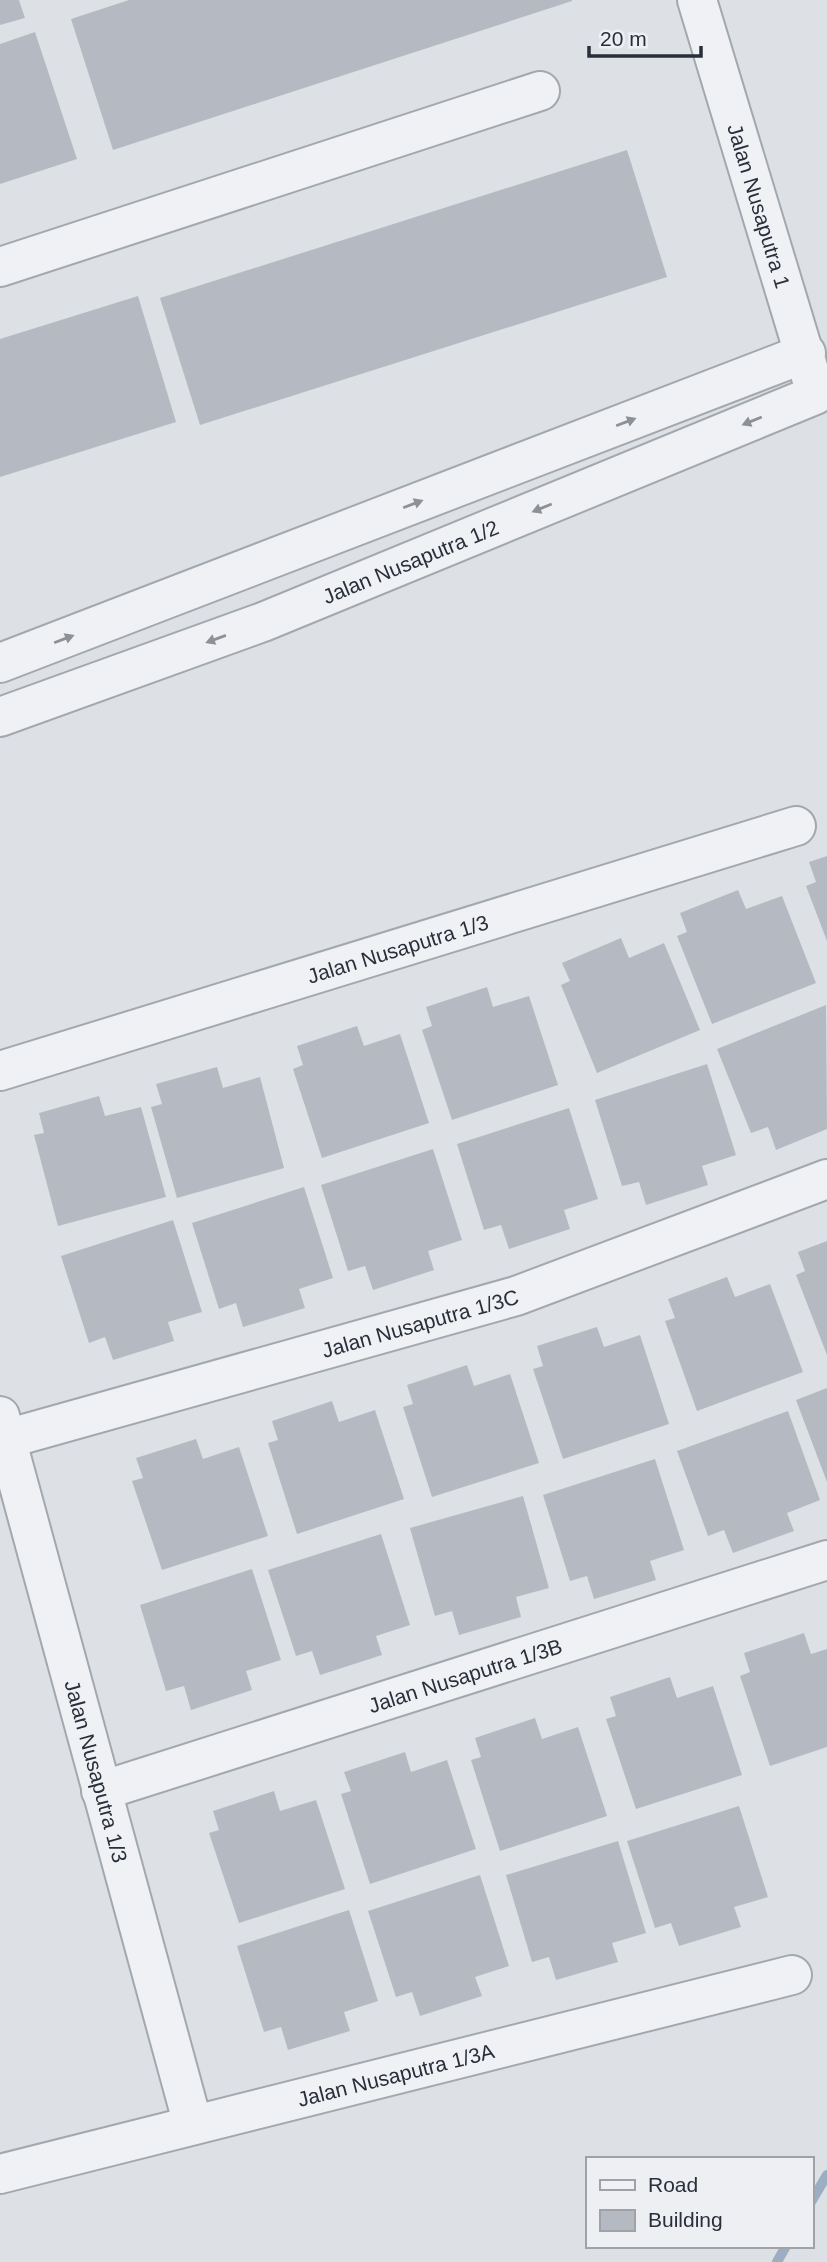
<svg xmlns="http://www.w3.org/2000/svg" width="827" height="2262" viewBox="0 0 827 2262" font-family="Helvetica,sans-serif">
<style>
.lines{fill:none;stroke-linecap:round;stroke-linejoin:round}
.stream{stroke:#9caec2;stroke-width:10}
.building{fill:#b5bac2}
.minor-casing{stroke:#a3a8ae;stroke-width:42}
.minor{stroke:#f0f1f4;stroke-width:38}
.oneway{fill:#8c9097}
.labels{text-anchor:middle;dominant-baseline:central;stroke-width:5;stroke-linejoin:round;paint-order:stroke}
.street-label{font-size:21px;fill:#292f3a;stroke:#edeff3}
</style>
<rect width="100%" height="100%" fill="#dde1e5"/>
<g class="lines">
<!-- stream -->
<path class="stream" d="M811,2202L827,2175
M777,2262L786,2246"/>
</g>
<!-- building -->
<path class="building" d="M0,0H19L25,18L0,25Z
M129,0H572V1L113,150L71,19Z
M35,32L77,159L0,184V44Z
M627,150L667,277L200,425L160,298Z
M138,296L176,422L0,477V339Z
M827,856V941L806,886L816,882L809,862Z
M738,890L746,909L782,896L816,983L712,1024L677,936L687,932L680,913Z
M621,938L629,958L664,943L700,1030L597,1073L561,985L570,981L562,963Z
M487,987L493,1007L529,996L558,1085L452,1120L422,1030L432,1026L426,1007Z
M826,1005L827,1129L776,1150L768,1127L751,1133L717,1049Z
M357,1026L364,1046L400,1034L429,1123L322,1158L293,1069L303,1065L297,1046Z
M707,1064L736,1155L702,1166L708,1185L646,1205L639,1182L622,1186L595,1100Z
M217,1067L223,1088L260,1077L284,1168L177,1198L151,1107L162,1104L156,1084Z
M99,1096L105,1116L141,1107L166,1197L58,1226L34,1135L44,1133L39,1113Z
M569,1108L598,1199L564,1210L570,1229L509,1249L501,1225L484,1230L457,1144Z
M433,1149L462,1240L428,1251L434,1270L373,1290L365,1266L348,1271L321,1185Z
M304,1187L333,1278L299,1289L305,1308L243,1327L236,1303L219,1309L192,1223Z
M173,1220L202,1312L168,1322L174,1341L113,1360L105,1337L89,1343L61,1256Z
M827,1241V1355L796,1275L805,1271L798,1252Z
M727,1277L735,1297L770,1284L803,1372L697,1411L665,1321L675,1318L668,1299Z
M597,1327L604,1347L640,1335L669,1424L563,1459L533,1369L543,1366L537,1346Z
M467,1365L474,1386L510,1374L539,1463L432,1497L403,1407L413,1404L407,1385Z
M827,1388V1482L796,1400Z
M332,1401L339,1422L375,1410L404,1499L297,1534L268,1443L278,1440L272,1421Z
M788,1411L820,1500L787,1513L794,1531L733,1553L724,1530L708,1536L677,1451Z
M196,1439L203,1459L239,1447L268,1536L162,1570L132,1481L143,1478L136,1458Z
M655,1459L684,1550L650,1561L656,1580L594,1599L587,1576L570,1581L543,1495Z
M523,1496L549,1588L516,1597L521,1617L459,1635L452,1611L435,1616L410,1528Z
M381,1534L410,1625L376,1636L382,1655L320,1675L312,1651L296,1656L268,1570Z
M252,1569L281,1660L246,1671L252,1690L191,1710L184,1686L166,1691L140,1605Z
M804,1633L811,1654L827,1649V1747L770,1766L740,1676L750,1672L744,1653Z
M670,1677L677,1698L713,1686L742,1775L636,1809L606,1719L616,1716L610,1697Z
M535,1718L542,1739L578,1727L607,1816L500,1851L471,1760L481,1757L475,1738Z
M405,1752L411,1772L447,1760L476,1849L370,1884L341,1794L351,1791L344,1772Z
M274,1791L280,1811L316,1800L345,1889L239,1923L209,1833L219,1830L213,1811Z
M739,1806L768,1897L734,1907L741,1927L679,1946L671,1923L655,1928L627,1841Z
M618,1841L646,1933L612,1943L618,1962L556,1980L549,1957L532,1962L506,1875Z
M480,1875L509,1966L475,1977L482,1996L420,2016L412,1992L396,1997L368,1911Z
M349,1910L378,2001L344,2012L350,2031L288,2050L281,2027L264,2032L237,1946Z"/>
<g class="lines">
<defs>
<g id="minor">
<path id="s1" d="M697,0L811,377"/>
<path d="M0,267L540,91"/>
<path d="M0,663L806,353"/>
<path id="s2" d="M0,717L263,622L815,395"/>
<path id="s3" d="M0,1071L796,826"/>
<path id="s4" d="M0,1416L193,2125"/>
<path id="s5" d="M6,1439L516,1296L827,1179"/>
<path id="s6" d="M101,1791L827,1560"/>
<path id="s7" d="M0,2174L792,1975"/>
</g>
</defs>
<!-- minor casing -->
<use href="#minor" class="minor-casing"/>
<!-- minor -->
<use href="#minor" class="minor"/>
</g>
<!-- one-way arrows -->
<defs><path id="oneway-solid" d="M-6-.8H1V-3.2L6.5 0L1 3.2V.8H-6Z" transform="scale(1.75)"/></defs>
<g class="oneway">
<use href="#oneway-solid" transform="translate(752 421) rotate(158)"/>
<use href="#oneway-solid" transform="translate(626 422) rotate(-21)"/>
<use href="#oneway-solid" transform="translate(413 504) rotate(-21)"/>
<use href="#oneway-solid" transform="translate(542 508) rotate(158)"/>
<use href="#oneway-solid" transform="translate(64 639) rotate(-21)"/>
<use href="#oneway-solid" transform="translate(216 639) rotate(160)"/>
</g>
<g class="labels">
<!-- street labels -->
<g class="street-label">
<text stroke="none"><textPath href="#s1" startOffset="215">Jalan Nusaputra 1</textPath></text>
<text stroke="none"><textPath href="#s2" startOffset="439">Jalan Nusaputra 1/2</textPath></text>
<text stroke="none"><textPath href="#s3" startOffset="416">Jalan Nusaputra 1/3</textPath></text>
<text stroke="none"><textPath href="#s5" startOffset="430">Jalan Nusaputra 1/3C</textPath></text>
<text stroke="none"><textPath href="#s6" startOffset="382">Jalan Nusaputra 1/3B</textPath></text>
<text stroke="none"><textPath href="#s4" startOffset="368">Jalan Nusaputra 1/3</textPath></text>
<text stroke="none"><textPath href="#s7" startOffset="408">Jalan Nusaputra 1/3A</textPath></text>
</g>
</g>
<!-- legend -->
<rect x="586" y="2157" width="228" height="91" fill="#edeff3" stroke="#9fa2a9" stroke-width="2"/>
<rect x="600" y="2180" width="35" height="10" fill="#f0f1f4" stroke="#9fa2a9" stroke-width="2"/>
<text x="648" y="2192" font-size="21" fill="#292f3a">Road</text>
<rect x="600" y="2210" width="35" height="21" fill="#b5bac2" stroke="#9fa2a9" stroke-width="2"/>
<text x="648" y="2227" font-size="21" fill="#292f3a">Building</text>
<!-- scale -->
<path d="M589 46v10h112v-10" fill="none" stroke="#292f3a" stroke-width="3.5"/>
<text x="600" y="46" font-size="21" fill="#292f3a" stroke="#edeff3" stroke-width="5" paint-order="stroke">20 m</text>
</svg>
